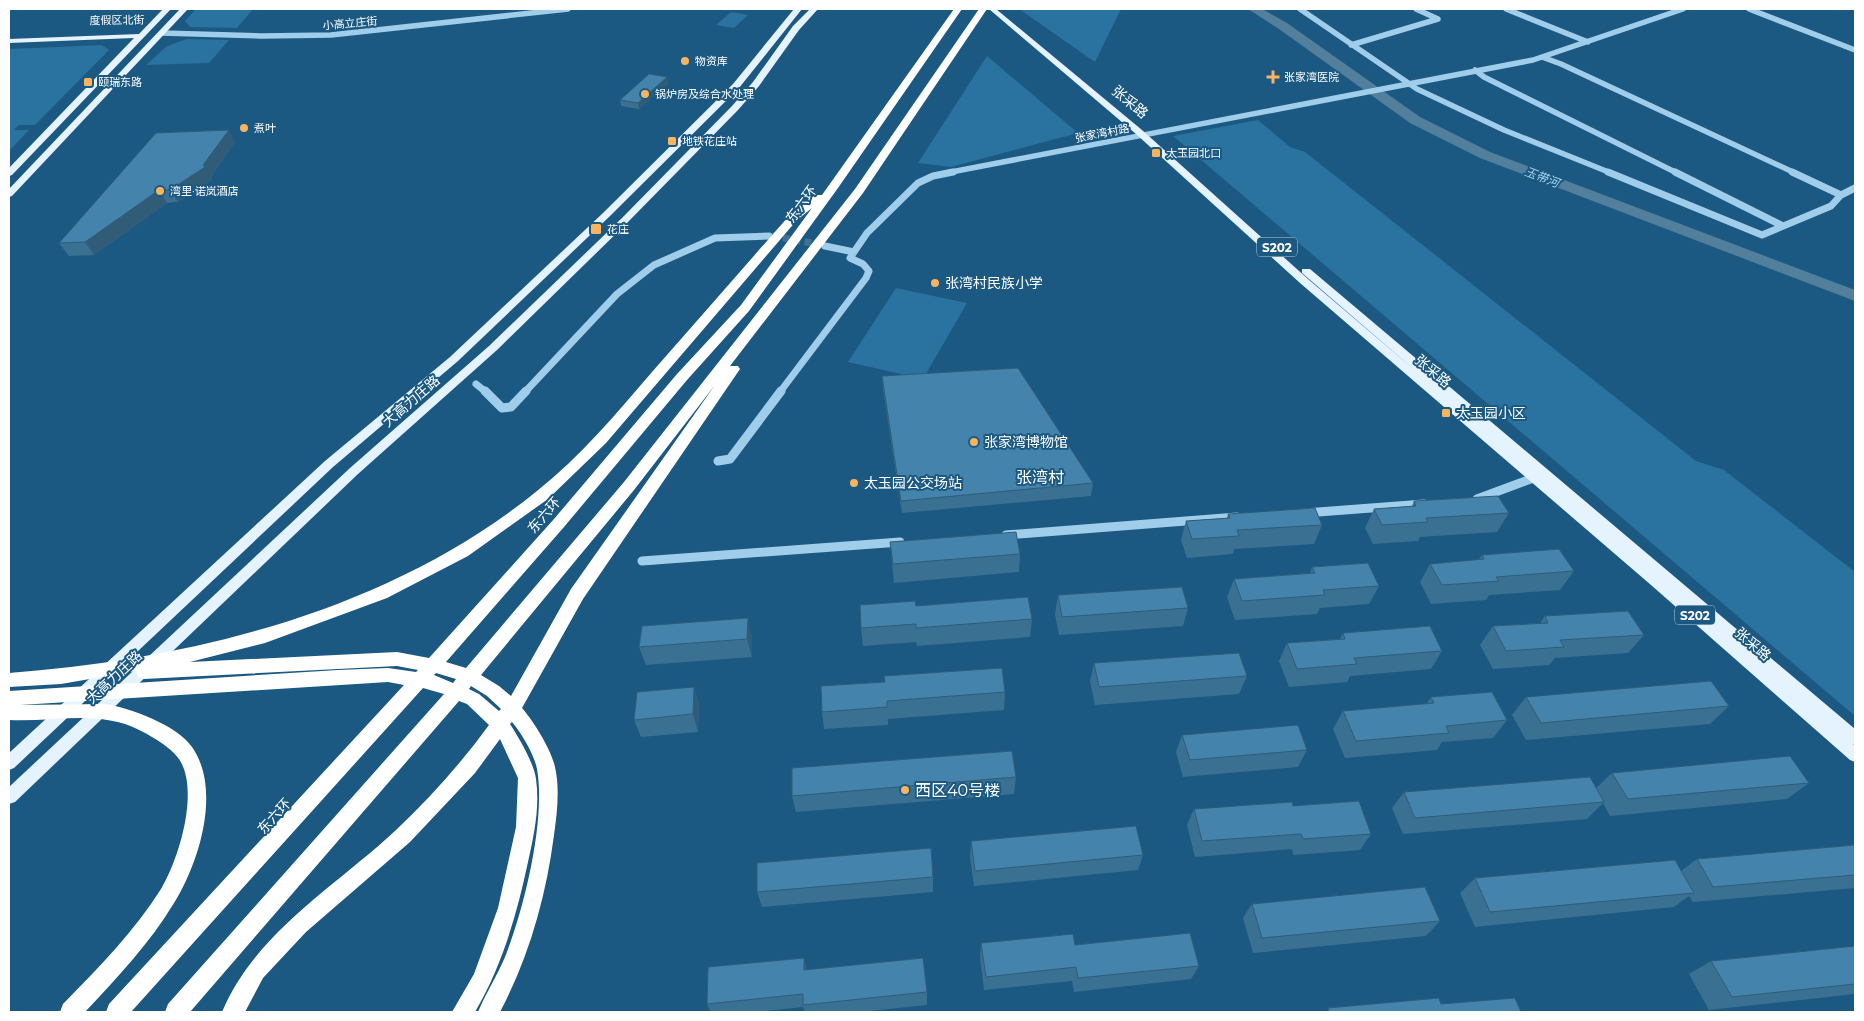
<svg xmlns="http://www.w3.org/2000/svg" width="1864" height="1021" viewBox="0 0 1864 1021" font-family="Montserrat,'Noto Sans SC',sans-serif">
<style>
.green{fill:#2a729f}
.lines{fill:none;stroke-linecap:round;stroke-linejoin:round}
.river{fill:#527f9c;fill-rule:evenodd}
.minor-tunnel{stroke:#3d7295;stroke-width:7;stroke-dasharray:7 4;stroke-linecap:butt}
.minor-far2{stroke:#a0ceea;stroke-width:5.5}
.minor-far1{stroke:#a0ceea;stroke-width:7}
.minor{stroke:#a0ceea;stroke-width:9}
.major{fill:#e4f3fe;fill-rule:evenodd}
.highway{fill:#fff;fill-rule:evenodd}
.wall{fill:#3a7193}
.shaded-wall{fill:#305c78}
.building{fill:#4483ab;stroke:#305c78}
.poi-dot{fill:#fbb35d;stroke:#1b5982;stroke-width:2}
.labels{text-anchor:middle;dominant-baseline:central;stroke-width:4;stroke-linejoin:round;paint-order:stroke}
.far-street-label{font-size:11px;fill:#fff;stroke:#1b5982}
.far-poi-label{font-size:11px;fill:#fff;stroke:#1b5982;text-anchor:start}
.far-water-label{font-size:12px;font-style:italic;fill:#abd7f2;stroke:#1b5982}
.shield{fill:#1b5982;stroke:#bbcdda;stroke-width:1}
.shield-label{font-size:12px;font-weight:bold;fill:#fff}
.street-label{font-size:14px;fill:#fff;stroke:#1b5982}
.poi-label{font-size:14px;fill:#fff;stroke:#1b5982;text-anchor:start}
.quarter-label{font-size:16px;fill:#fff;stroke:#1b5982}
.near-poi-label{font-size:16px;fill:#fff;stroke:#1b5982;text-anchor:start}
</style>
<rect width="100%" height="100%" fill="#1b5982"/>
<!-- green -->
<path class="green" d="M196,9H253L237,28L190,27L185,21Z
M1019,9H1121L1095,62Z
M731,12L748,15L734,28L716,25Z
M187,39L229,40L209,63L146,65L167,46Z
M102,45L109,50L35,125H19L14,130H29L9,151V49Z
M987,56L1078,133L951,167L918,163Z
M1258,120L1290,147L1305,152L1696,461L1724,470L1855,572V716L1173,136Z
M896,288L967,303L923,379L848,362Z"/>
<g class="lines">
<!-- river -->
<path class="river" d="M1248,9H1262L1287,23L1420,117L1490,152L1855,290V301L1480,158L1410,123L1279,29Z"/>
<!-- minor-tunnel -->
<path class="minor-tunnel" d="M772,236L823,245"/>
<!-- minor-far2 -->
<path class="minor-far2" d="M1300,9L1417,89L1504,130L1611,173
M1506,9L1588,42
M1749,9L1855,50
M162,33L262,36L331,35L568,9
M1351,45L1438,19L1416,9
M1542,57L1561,64L1795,173
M1475,70L1484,77L1677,173
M946,173L1533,60L1683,9"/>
<!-- minor-far1 -->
<path class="minor-far1" d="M1608,172L1762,235L1831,206L1841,195L1855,188
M1675,172L1783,226
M1792,172L1841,195
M825,246L854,252L867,233L918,183L933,176L953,172
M476,384L486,392
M525,392L617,294L654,265L715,238L769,236
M780,392L866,278L869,271L863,264L850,258L854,252"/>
<!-- minor -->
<path class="minor" d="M485,391L502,408L511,407L526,391
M718,461L730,459L781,391
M1477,499L1539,476
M1305,513L1424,504
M1006,535L1237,517
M642,561L900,542"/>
<!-- major -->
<path class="major" d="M163,9H171L12,175L9,176V168L134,38L9,43V39L139,34Z
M180,9H188L12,196L9,197V189Z
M794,9H802L739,88L609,217L458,361L333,467L14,768L9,770V753L325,461L450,357L603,213L733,84Z
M810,9H818L799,30L759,86L738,110L628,222L497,350L358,474L15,802L9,804V787L350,468L489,346L622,218L732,106L753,82L793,26Z
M989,9H996L1142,130L1308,279L1417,372L1302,273V269H1310L1855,729V745L1853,744L1855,746V762L1850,760L1651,585L1300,283L1136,134Z"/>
<!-- highway -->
<path class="highway" d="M954,9H962L838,188L749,311L687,380L564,527L446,662L466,668L624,482L855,189L979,9H987L863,193L730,366H738L740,369L583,599L522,708C534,722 551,749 555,767C560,789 557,814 554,835C546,897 529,957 500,1012H478C486,993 497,976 505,957C524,909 546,820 537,769C534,754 522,734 512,722L510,724C519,738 534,763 536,779C540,807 534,835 528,862C517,914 502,966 475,1012H452L474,974L498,908L516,827L518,778L500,739L475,773L410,842L306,932L263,978L245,1012H222C256,932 335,887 396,830C430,798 462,762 489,725L467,704L459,701L190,1012H165L168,1004L444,694L423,688L131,1012H106L109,1004L404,685L388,682L20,705L105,704C130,708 177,725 192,747C222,790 199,863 174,903C150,943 117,978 85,1012H60L63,1004C98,968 134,932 161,889C179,859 200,790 179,759C169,744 135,726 118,722C83,713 45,722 9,720V691L338,670L388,668L416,672L418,670L397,666L144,679L138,677L136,671L61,684L9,687V673C194,659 390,610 537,491C580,457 616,414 652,372C698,320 743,268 789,216L815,195H822ZM812,208L741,305L677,374L554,519L429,658L397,652L190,662L265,643L387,598L468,556L548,499L606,443L797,220ZM715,385L571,589L511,696L499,686L481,675L634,490ZM436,673L456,679L453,683L434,675ZM471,686L487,696L501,709L499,711L479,694L469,689Z"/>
</g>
<!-- wall -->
<path class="wall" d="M667,77L668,83L639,109L621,106L620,100Z
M235,142L211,177L212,180L178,202L167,203L94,255L69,256L59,243Z
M882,376L1093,483L1091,496L902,513L883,389Z
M1414,501L1509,513L1497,532L1420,537L1418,541L1373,544L1365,528L1374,509L1412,506Z
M1228,514L1322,525L1314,544L1234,549L1233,554L1187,558L1181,540L1186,521L1227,518Z
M890,542L1020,554L1019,572L894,583Z
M1482,555L1574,571L1560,590L1489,595L1486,600L1431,604L1420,582L1430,564L1478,560Z
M1312,567L1379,586L1369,604L1320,608L1317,614L1235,620L1227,597L1234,579L1310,573Z
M1058,595L1188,608L1183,626L1059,635L1055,614Z
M916,606L1032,619L1030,637L917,646L916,642L863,646L861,628Z
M1545,616L1644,635L1628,653L1555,658L1549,665L1493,669L1480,645L1493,626L1540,623Z
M1343,633L1442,651L1431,669L1350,676L1347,682L1289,687L1279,661L1287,643L1340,639Z
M752,637V657L646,665L639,647Z
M1094,663L1247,676L1239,694L1095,705L1090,681Z
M821,686L1005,692L1004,710L888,719V725L824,729L822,712Z
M694,687L699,705L698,732L641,737L634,720Z
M1431,697L1507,720L1493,738L1442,742L1437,750L1345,758L1333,729L1343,711L1426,704Z
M1526,697L1729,706L1710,724L1526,740L1512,715Z
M1182,735L1307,750L1298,767L1183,777L1176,752Z
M1612,773L1809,783L1787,799L1610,816L1603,803L1587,819L1403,834L1392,808L1404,792L1596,788Z
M1016,777L1014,794L796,812L792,796Z
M1293,806L1371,834L1360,850L1293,855L1292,849L1195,857L1187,825L1194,809Z
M971,841L1143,855L1138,870L974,886L970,857Z
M1855,845V888L1693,902L1689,896L1674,907L1475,927L1460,893L1475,878L1681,871L1697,859Z
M933,877V892L762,907L757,892Z
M1252,904L1440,921L1426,936L1253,953L1243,918Z
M981,943L1075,945L1199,966L1191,979L1074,992L1072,981L984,990L980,957Z
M1855,946V994L1709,1010L1689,974L1711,961Z
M804,958L807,970L927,992V1005L861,1012H805L803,1007L757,1012H711L707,1004Z"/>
<!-- shaded-wall -->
<path class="shaded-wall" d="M667,77L668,83L639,109L638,103Z
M229,130L235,142L211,177L212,180L178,202L170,190L203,165Z
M159,190L167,203L94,255L85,242Z
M748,618L752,637V657L747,639Z
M694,687L699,705L698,732L693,714Z
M804,958L807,972L804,970Z"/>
<!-- building -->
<path class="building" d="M649,74L667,77L638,103L620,100Z
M229,130L203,165L205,167L170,190H159L85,242L59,243L156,133Z
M1018,368L1093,483L901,501L882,376Z
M1498,496L1509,513L1426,518L1428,522L1382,525L1374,509L1416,506L1414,501Z
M1315,508L1322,525L1237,530L1239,536L1192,539L1186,521L1230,518L1228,514Z
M1016,532L1020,554L893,564L890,542Z
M1559,549L1574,571L1496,577L1499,581L1442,585L1430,564L1484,559L1482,555Z
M1368,563L1379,586L1323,590L1325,595L1242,601L1234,579L1315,573L1312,567Z
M1182,587L1188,608L1062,617L1058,595Z
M1028,597L1032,619L916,628V624L861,628L860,605L915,601L916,606Z
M1628,611L1644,635L1560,640L1564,647L1506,651L1493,626L1548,623L1545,616Z
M748,618L747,639L639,647L642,626Z
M1430,626L1442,651L1354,658L1357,664L1297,669L1287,643L1345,639L1343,633Z
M1239,653L1247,676L1099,687L1094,663Z
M1002,668L1005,692L887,701V707L822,712L821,686L885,682L884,676Z
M1711,681L1729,706L1541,723L1526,697Z
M694,687L693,714L634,720L637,692Z
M1492,692L1507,720L1446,726L1449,733L1356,741L1343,711L1434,703L1431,697Z
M1298,725L1307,750L1190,760L1182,735Z
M1012,751L1016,777L792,796V768Z
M1790,756L1809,783L1628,799L1612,773Z
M1590,777L1604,802L1415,818L1404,792Z
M1359,801L1371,834L1303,839L1301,834L1202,841L1194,809L1292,802L1293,806Z
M1136,826L1143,855L975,871L971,841Z
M1855,845V875L1713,887L1697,859Z
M931,848L933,877L757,892V863Z
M1675,860L1694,893L1490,912L1475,878Z
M1425,887L1440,921L1262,938L1252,904Z
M1190,933L1199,966L1078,978L1076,967L986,977L981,943L1073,934L1075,945Z
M1855,946V984L1732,997L1711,961Z
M804,958V970L923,958L927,992L803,1005V994L707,1004L708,967Z
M1439,998L1441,1004L1515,998L1521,1012H1329L1328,1008Z"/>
<!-- markers -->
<g class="poi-dot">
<circle cx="685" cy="61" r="5"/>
<path d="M1270.5 69.5h5v5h5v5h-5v5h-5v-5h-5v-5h5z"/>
<rect x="83" y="77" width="10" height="10" rx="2.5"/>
<circle cx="645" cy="94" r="5"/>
<circle cx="244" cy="128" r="5"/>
<rect x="667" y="136" width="10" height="10" rx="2.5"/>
<rect x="1151" y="148" width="10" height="10" rx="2.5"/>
<circle cx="160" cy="191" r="5"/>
<rect x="590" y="223" width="12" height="12" rx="2.5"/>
<circle cx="935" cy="283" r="5"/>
<rect x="1441" y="408" width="10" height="10" rx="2.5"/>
<circle cx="974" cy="442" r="5"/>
<circle cx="854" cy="483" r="5"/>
<circle cx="905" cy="790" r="5"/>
</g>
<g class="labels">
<!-- far-street labels -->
<g class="far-street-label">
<text transform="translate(117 20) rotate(-1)">度假区北街</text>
<text transform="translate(350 23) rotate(-5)">小高立庄街</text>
<text transform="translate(1102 133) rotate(-11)">张家湾村路</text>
</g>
<!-- far-poi labels -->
<g class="far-poi-label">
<text x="695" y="61">物资库</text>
<text x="1284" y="77">张家湾医院</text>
<text x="98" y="82">颐瑞东路</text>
<text x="655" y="94">锅炉房及综合水处理</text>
<text x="254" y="128">煮叶</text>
<text x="682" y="141">地铁花庄站</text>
<text x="1166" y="153">太玉园北口</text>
<text x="170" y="191">湾里·诺岚酒店</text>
<text x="607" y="229">花庄</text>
</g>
<!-- far-water labels -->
<g class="far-water-label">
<text transform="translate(1542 177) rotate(21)">玉带河</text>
</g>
<!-- shield labels -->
<g class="shield">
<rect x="1257" y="237.5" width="40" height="19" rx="4"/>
<rect x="1675" y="605.5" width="40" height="19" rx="4"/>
</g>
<g class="shield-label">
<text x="1277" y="247">S202</text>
<text x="1695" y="615">S202</text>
</g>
<!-- street labels -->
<g class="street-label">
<text transform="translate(1130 102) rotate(40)">张采路</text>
<text transform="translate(801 204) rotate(-54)">东六环</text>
<text transform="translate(1433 371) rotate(40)">张采路</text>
<text transform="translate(411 401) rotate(-41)">大高力庄路</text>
<text transform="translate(544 515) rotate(-49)">东六环</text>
<text transform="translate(1753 644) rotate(41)">张采路</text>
<text transform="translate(114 677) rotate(-43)">大高力庄路</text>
<text transform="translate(274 816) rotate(-48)">东六环</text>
</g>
<!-- poi labels -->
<g class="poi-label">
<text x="945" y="283">张湾村民族小学</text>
<text x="1456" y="413">太玉园小区</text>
<text x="984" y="442">张家湾博物馆</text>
<text x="864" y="483">太玉园公交场站</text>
</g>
<!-- quarter labels -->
<g class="quarter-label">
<text x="1040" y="477">张湾村</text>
</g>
<!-- near-poi labels -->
<g class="near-poi-label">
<text x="915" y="790">西区40号楼</text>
</g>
</g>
<!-- border -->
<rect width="1864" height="1021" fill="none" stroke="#ffffff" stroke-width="20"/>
</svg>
